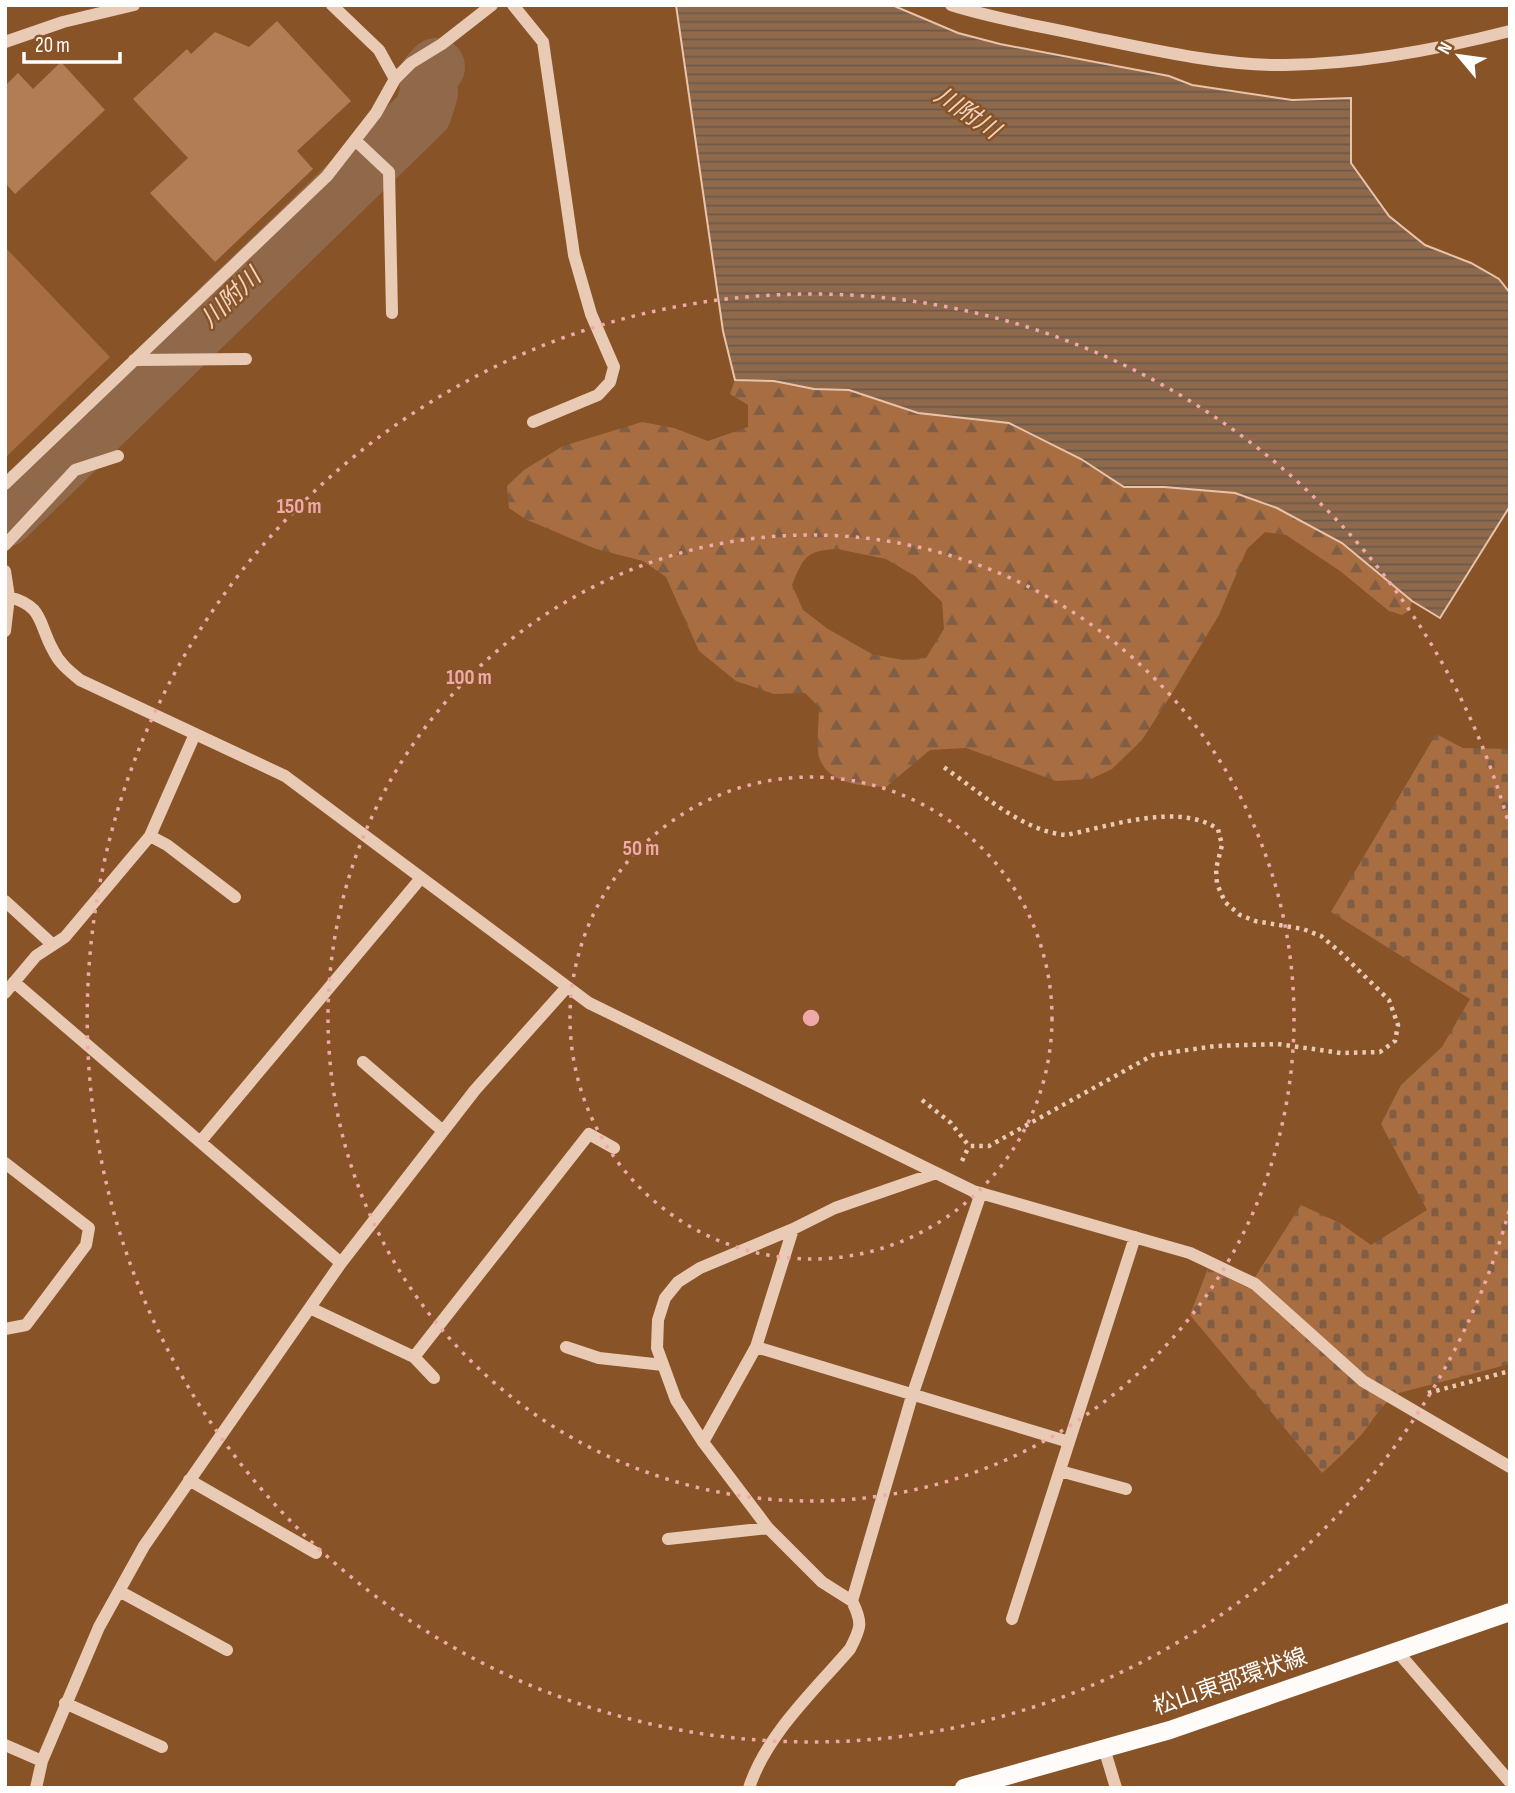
<svg xmlns="http://www.w3.org/2000/svg" width="1515" height="1793" viewBox="0 0 1515 1793" font-family="'Sofia Sans Condensed','Noto Sans JP',sans-serif">
<style>
.forest{fill:url(#forest-firs);fill-rule:evenodd}
.cemetery{fill:url(#cemetery-stones)}
.pitch{fill:#a86d40}
.water{fill:url(#water-rules);stroke:#e9c4aa;stroke-width:2}
.lines{fill:none;stroke-linecap:round;stroke-linejoin:round}
.river{stroke:#90694b;stroke-width:58}
.building{fill:#b27d55}
.path{stroke:#e9cbb5;stroke-width:4.5;stroke-dasharray:3.5 5;stroke-linecap:butt}
.minor{stroke:#e9cbb5;stroke-width:12}
.major{stroke:#fefbf8;stroke-width:18}
.ring{fill:none;stroke:#efa9a9;stroke-width:3.5;stroke-dasharray:3.5 7}
.labels{text-anchor:middle;dominant-baseline:central;stroke-width:5;stroke-linejoin:round;paint-order:stroke}
.street-label{font-size:23px;fill:#fff;stroke:#895328}
.water-label{font-size:24px;font-style:italic;fill:#f0d5c1;stroke:#895328}
.centre{fill:#efa9a9;stroke:#895328;stroke-width:3.5}
.ring-label{font-size:21px;text-anchor:middle;font-weight:bold;fill:#efa9a9;stroke:#895328;stroke-width:5;stroke-linejoin:round;paint-order:stroke}
</style>
<defs>
<pattern id="forest-firs" width="22" height="20" patternUnits="userSpaceOnUse" patternTransform="scale(1.75)"><rect width="22" height="20" fill="#a86d40"/><path d="M5 1l3.5 6h-7zM16 11l3.5 6h-7z" fill="#7f5e45"/></pattern>
<pattern id="cemetery-stones" width="16" height="16" patternUnits="userSpaceOnUse" patternTransform="scale(1.75)"><rect width="16" height="16" fill="#a86d40"/><path d="M2 7V4a2 2 0 0 1 4 0v3zM10 15v-3a2 2 0 0 1 4 0v3z" fill="#7f5e45"/></pattern>
<pattern id="water-rules" width="6" height="5" patternUnits="userSpaceOnUse" patternTransform="scale(1.75)"><rect width="6" height="5" fill="#90694b"/><path d="M0 2.5h6" fill="none" stroke="#6b594c"/></pattern>
</defs>
<rect width="100%" height="100%" fill="#895328"/>
<!-- forest -->
<path class="forest" d="M735,380L774,381L814,389L849,390L918,413L1010,423L1081,459L1124,487H1164L1235,493L1277,508L1342,543L1412,601L1410,610L1402,615L1389,611L1340,571L1286,535L1265,532L1247,549L1219,615L1171,695L1142,740L1112,769L1091,779L1056,781L966,748L930,750L886,787C863,786 828,785 819,757C816,746 819,720 819,707L805,693L774,694L736,681L699,651L666,577L643,561L596,549L525,519L509,508L507,486L524,470L563,446L642,422L674,428L708,441L748,427V405L730,394ZM837,549L886,559L915,576L942,602L944,629L926,658L902,660L872,654L828,629L803,610L792,585C803,558 806,550 837,549Z"/>
<!-- cemetery -->
<path class="cemetery" d="M1436,734L1463,748L1510,749V1364L1399,1393C1379,1406 1376,1417 1362,1434C1349,1448 1336,1461 1322,1473L1190,1315L1208,1268L1248,1288L1301,1205L1340,1223L1371,1245L1427,1210L1381,1124L1401,1085L1442,1047L1470,999L1331,912Z"/>
<!-- pitch -->
<path class="pitch" d="M5,247L110,357L5,458Z"/>
<!-- water -->
<path class="water" d="M676,5H892L958,33L1000,44L1169,76L1192,85L1292,100L1351,98V163L1389,216L1425,245L1471,263L1499,279L1510,293V506L1440,618L1412,601L1342,543L1277,508L1235,493L1164,487H1124L1081,459L1009,423L918,413L849,390L814,389L774,381L735,380L723,331Z"/>
<g class="lines">
<!-- river -->
<path class="river" d="M5,518L423,112L429,93L428,76L436,67"/>
</g>
<!-- building -->
<path class="building" d="M277,21L351,101L297,151L313,169L215,262L150,193L188,158L133,99L187,49L191,54L215,32L249,47Z
M61,62L105,110L15,194L5,183V86L18,73L33,89Z"/>
<g class="lines">
<!-- path -->
<path class="path" d="M922,1100L951,1123L969,1146H989L1153,1055L1215,1046L1278,1044L1341,1053L1380,1052L1395,1041L1398,1025L1389,1000L1340,952L1321,936L1303,929L1255,921L1240,915L1225,902L1217,884L1216,869L1222,845L1218,829C1178,802 1111,826 1066,835C1021,831 979,791 942,766
M962,1161L969,1146
M1428,1393L1510,1371"/>
<!-- minor -->
<path class="minor" d="M332,5L379,50L395,79
M513,5L543,42L574,255L591,314L614,367L610,382L598,395L533,422
M951,5C995,19 1040,26 1085,36C1148,49 1221,66 1285,65C1361,64 1436,50 1510,31
M5,42L63,22L134,5
M356,141L389,172L392,313
M134,360L246,359
M5,484L327,176L376,113L395,79L411,63L442,44L492,5
M5,545L75,470L118,456
M5,571L9,597L5,631
M9,597C44,606 38,623 53,650C59,663 69,671 80,680L285,776L589,1003L973,1191L1190,1253L1255,1284L1363,1381L1510,1467
M150,836L167,845L235,897
M5,901L53,945
M14,982L341,1263
M5,993L36,956L65,937L150,836L195,734
M363,1062L443,1131
M200,1142L421,878
M5,1163L89,1228L86,1245L26,1325L5,1329
M310,1308L414,1357L434,1378
M566,1347L599,1358L663,1365
M756,1347L1069,1442
M414,1357L589,1134L614,1148
M703,1442L756,1347L793,1229
M1060,1471L1126,1489
M189,1480L316,1553
M668,1539L768,1528
M119,1591L227,1650
M852,1601L822,1582L768,1528L703,1442L676,1400L657,1348L658,1320L665,1298L678,1282L700,1268L793,1229L835,1208L936,1173
M1012,1619L1135,1237
M1396,1650L1510,1782
M65,1703L162,1747
M5,1745L42,1761
M1104,1748L1116,1788
M36,1788L42,1761L99,1627L144,1546L341,1263L475,1090L567,987
M749,1788C766,1735 814,1691 850,1649C861,1628 863,1623 852,1601L912,1396L981,1193"/>
<!-- major -->
<path class="major" d="M964,1788L1170,1730L1510,1612"/>
</g>
<!-- distance rings -->
<g class="ring">
<circle cx="811" cy="1018" r="241"/>
<circle cx="811" cy="1018" r="483"/>
<path d="M1509 1211A724 724 0 1 1 1509 825"/>
</g>
<g class="labels">
<!-- street labels -->
<g class="street-label">
<text transform="translate(1230 1682) rotate(-19)">松山東部環状線</text>
</g>
<!-- water labels -->
<g class="water-label">
<text transform="translate(967 113) rotate(34)">川附川</text>
<text transform="translate(231 298) rotate(-44)">川附川</text>
</g>
</g>
<circle cx="811" cy="1018" r="10" class="centre"/>
<g class="ring-label">
<text x="299" y="513">150 m</text>
<text x="469" y="684">100 m</text>
<text x="641" y="855">50 m</text>
</g>
<!-- border -->
<rect width="1515" height="1793" fill="none" stroke="#ffffff" stroke-width="14"/>
<!-- north arrow -->
<g transform="translate(1459 56) rotate(299)" stroke="#895328" stroke-width="5" paint-order="stroke">
<path d="M0-5L12 26L0 18L-12 26Z" fill="#ffffff"/>
<text y="-10" font-size="19" font-weight="bold" text-anchor="middle" fill="#ffffff">N</text>
</g>
<!-- scale -->
<path d="M24 52v10h96v-10" fill="none" stroke="#ffffff" stroke-width="3.5"/>
<text x="35" y="52" font-size="21" fill="#ffffff" stroke="#895328" stroke-width="5" paint-order="stroke">20 m</text>
</svg>
